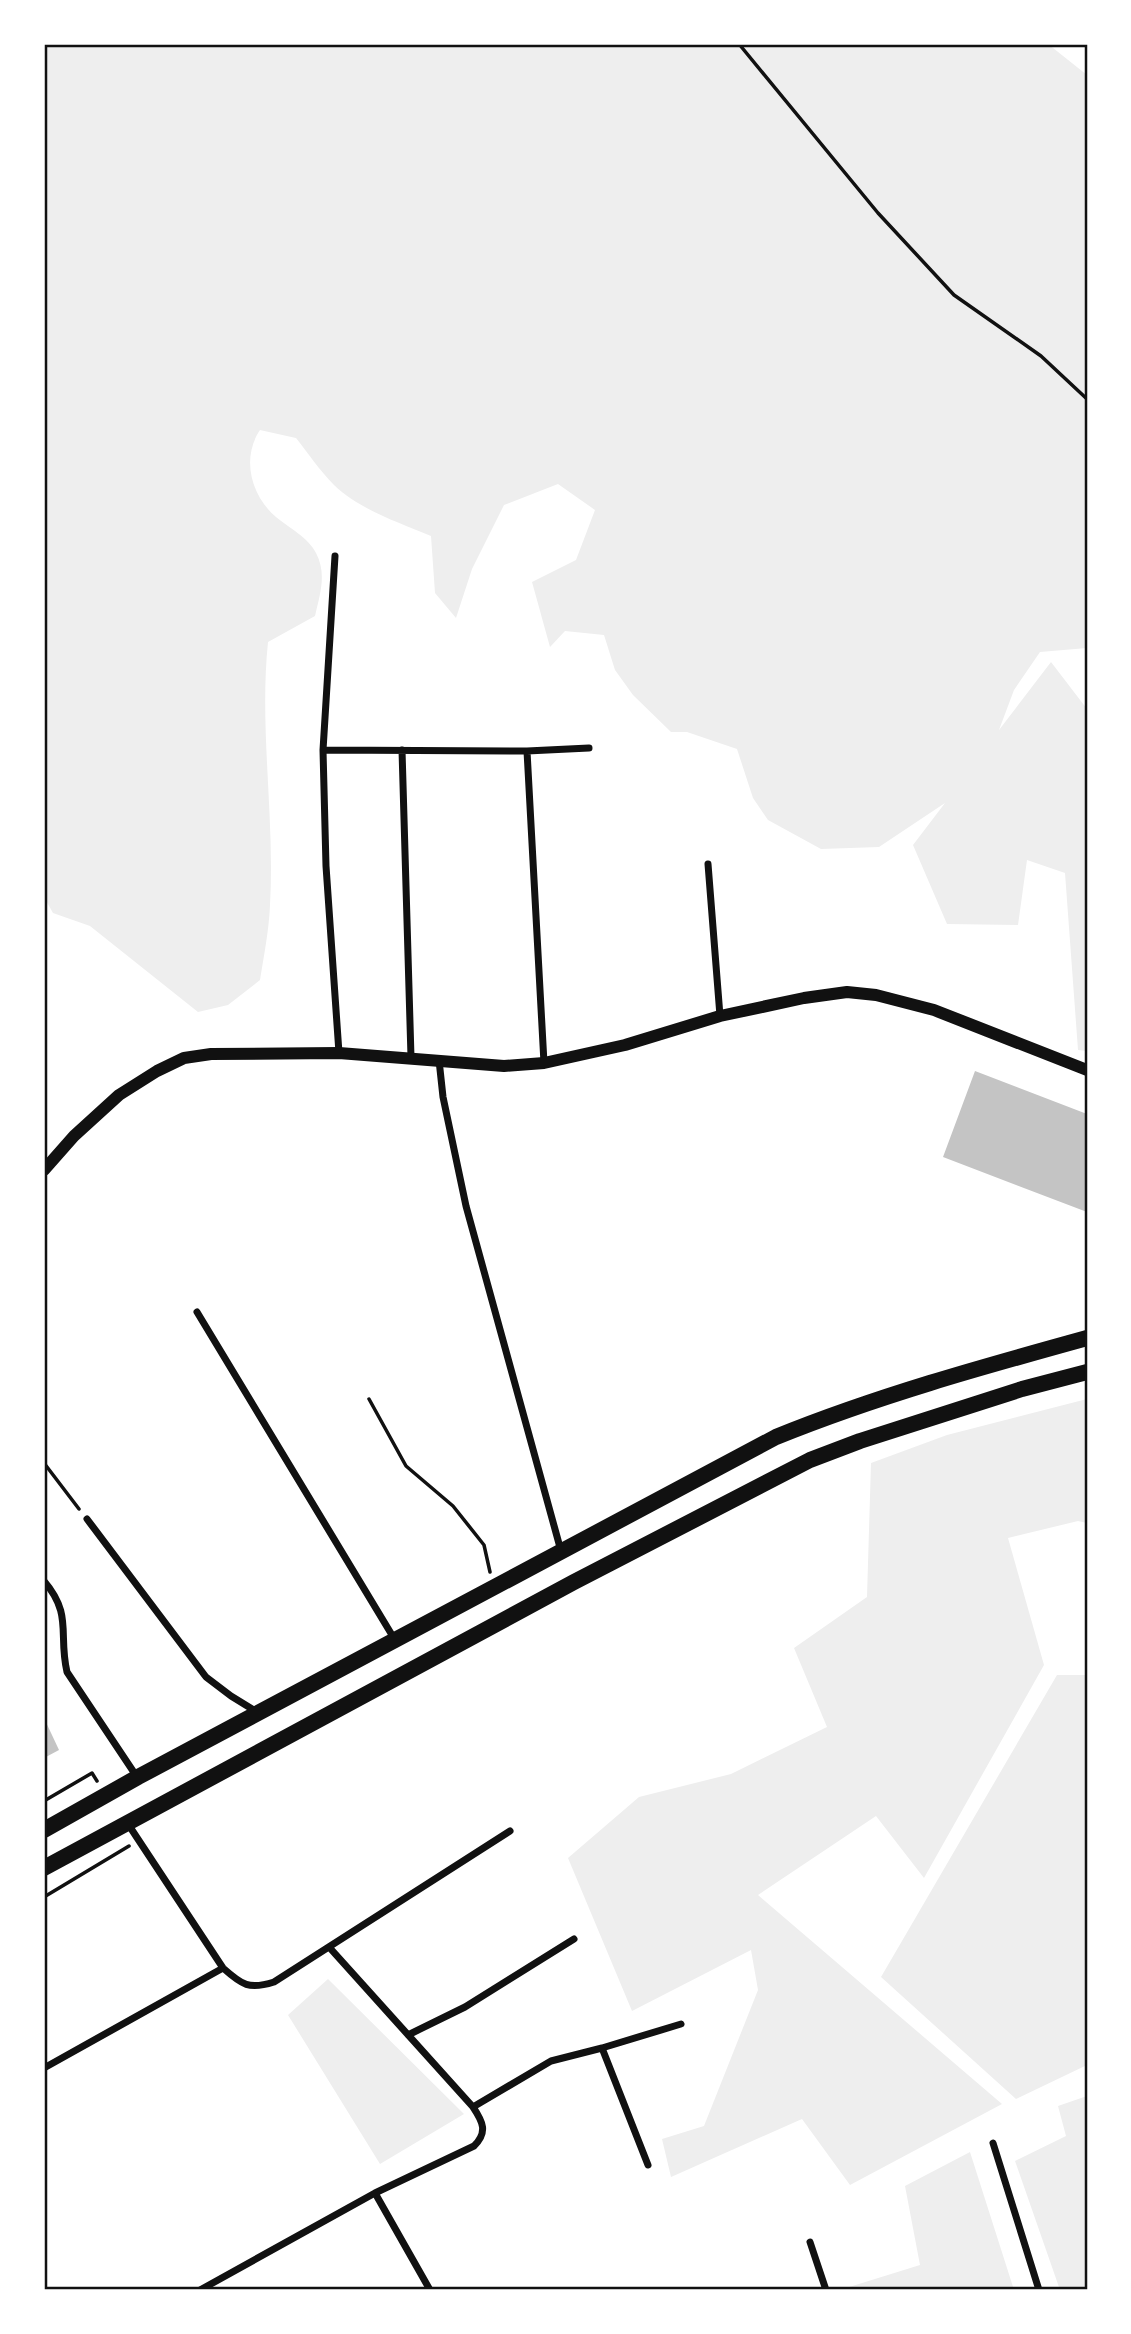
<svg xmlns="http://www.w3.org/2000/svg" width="1131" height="2334" viewBox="0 0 1131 2334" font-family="Jost,sans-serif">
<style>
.green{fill:#eee}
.building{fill:#c4c4c4}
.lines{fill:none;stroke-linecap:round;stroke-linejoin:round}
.path{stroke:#111;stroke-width:3.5}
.minor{stroke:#111;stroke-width:7}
.tertiary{stroke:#111;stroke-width:12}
.trunk{stroke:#111;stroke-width:16}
.neatline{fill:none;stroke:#111;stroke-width:2.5}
</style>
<rect width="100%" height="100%" fill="#fff"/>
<!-- green -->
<path class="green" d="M44,44H1048L1087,75V648L1040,652L1014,690L999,730L1051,662L1087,709V1051L1078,1050L1065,873L1027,860L1018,925L947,924L913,845L945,803L879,847L821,849L768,820L753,798L737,749L687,732H671L633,695L615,670L604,635L565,631L550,647L532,582L576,560L595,510L558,484L504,505L472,569L456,618L435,593L431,536C398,522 360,510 334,485C320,471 308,453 296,438L260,430C241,458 251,496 276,517C289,528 308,537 316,553C327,574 320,594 315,616L268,642C259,729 275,817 270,905C269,930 264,955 260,980L228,1005L198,1012L90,926L53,913L44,897Z
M1087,1399V1523L1078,1521L1008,1538L1044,1665L924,1878L876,1816L758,1895L1002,2104L850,2185L802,2119L671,2177L662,2139L704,2126L758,1990L751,1950L632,2011L568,1858L639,1797L731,1774L827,1727L794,1648L867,1597L871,1463L947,1435Z
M1057,1675H1087V2065L1016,2099L881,1977Z
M328,1979L464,2114L380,2164L288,2015Z
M1087,2096V2290H1060L1015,2161L1066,2136L1058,2106Z
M970,2152L1014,2290H847L846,2288L920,2265L905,2186Z"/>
<!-- building -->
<path class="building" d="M975,1071L1087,1114V1212L943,1157Z
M44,1718L59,1750L44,1758Z"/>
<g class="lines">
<!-- path -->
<path class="path" d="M739,44L878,213L954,295L1041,356L1087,399
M369,1399L406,1466L453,1506L484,1545L490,1572
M44,1463L79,1509
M44,1801L92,1773L97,1781
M44,1897L129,1846"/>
<!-- minor -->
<path class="minor" d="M335,556L323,750L326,866L339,1053
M323,750L527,751L589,748
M402,750L411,1057
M527,751L544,1063
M708,864L720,1016
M439,1060L443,1097L466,1206L561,1551
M197,1312L395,1640
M87,1519L206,1677L231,1696L257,1712
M44,1581C73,1615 58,1634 67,1672L137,1777
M128,1824L223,1968C242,1985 249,1990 274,1982L510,1831
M408,2035L465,2007L574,1939
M602,2048L681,2024
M44,2068L223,1968
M473,2107L551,2061L602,2048L648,2165
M993,2143L1039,2290
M375,2193L430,2290
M810,2242L826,2290
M200,2290L375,2193L474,2146C488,2132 483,2122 473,2107L329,1947"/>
<!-- tertiary -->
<path class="tertiary" d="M44,1170L74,1136L119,1095L157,1071L184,1058L211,1054L339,1053L504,1066L544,1063L625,1045L720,1016L804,998L847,992L876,995L934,1010L1087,1070"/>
<!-- trunk -->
<path class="trunk" d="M44,1830L138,1777L776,1437C877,1396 982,1367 1087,1338
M44,1868L574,1582L810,1460L860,1441L1022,1389L1087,1372"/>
</g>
<!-- border -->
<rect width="1131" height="2334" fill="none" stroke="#ffffff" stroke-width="91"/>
<rect x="46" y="46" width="1040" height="2242" class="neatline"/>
</svg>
